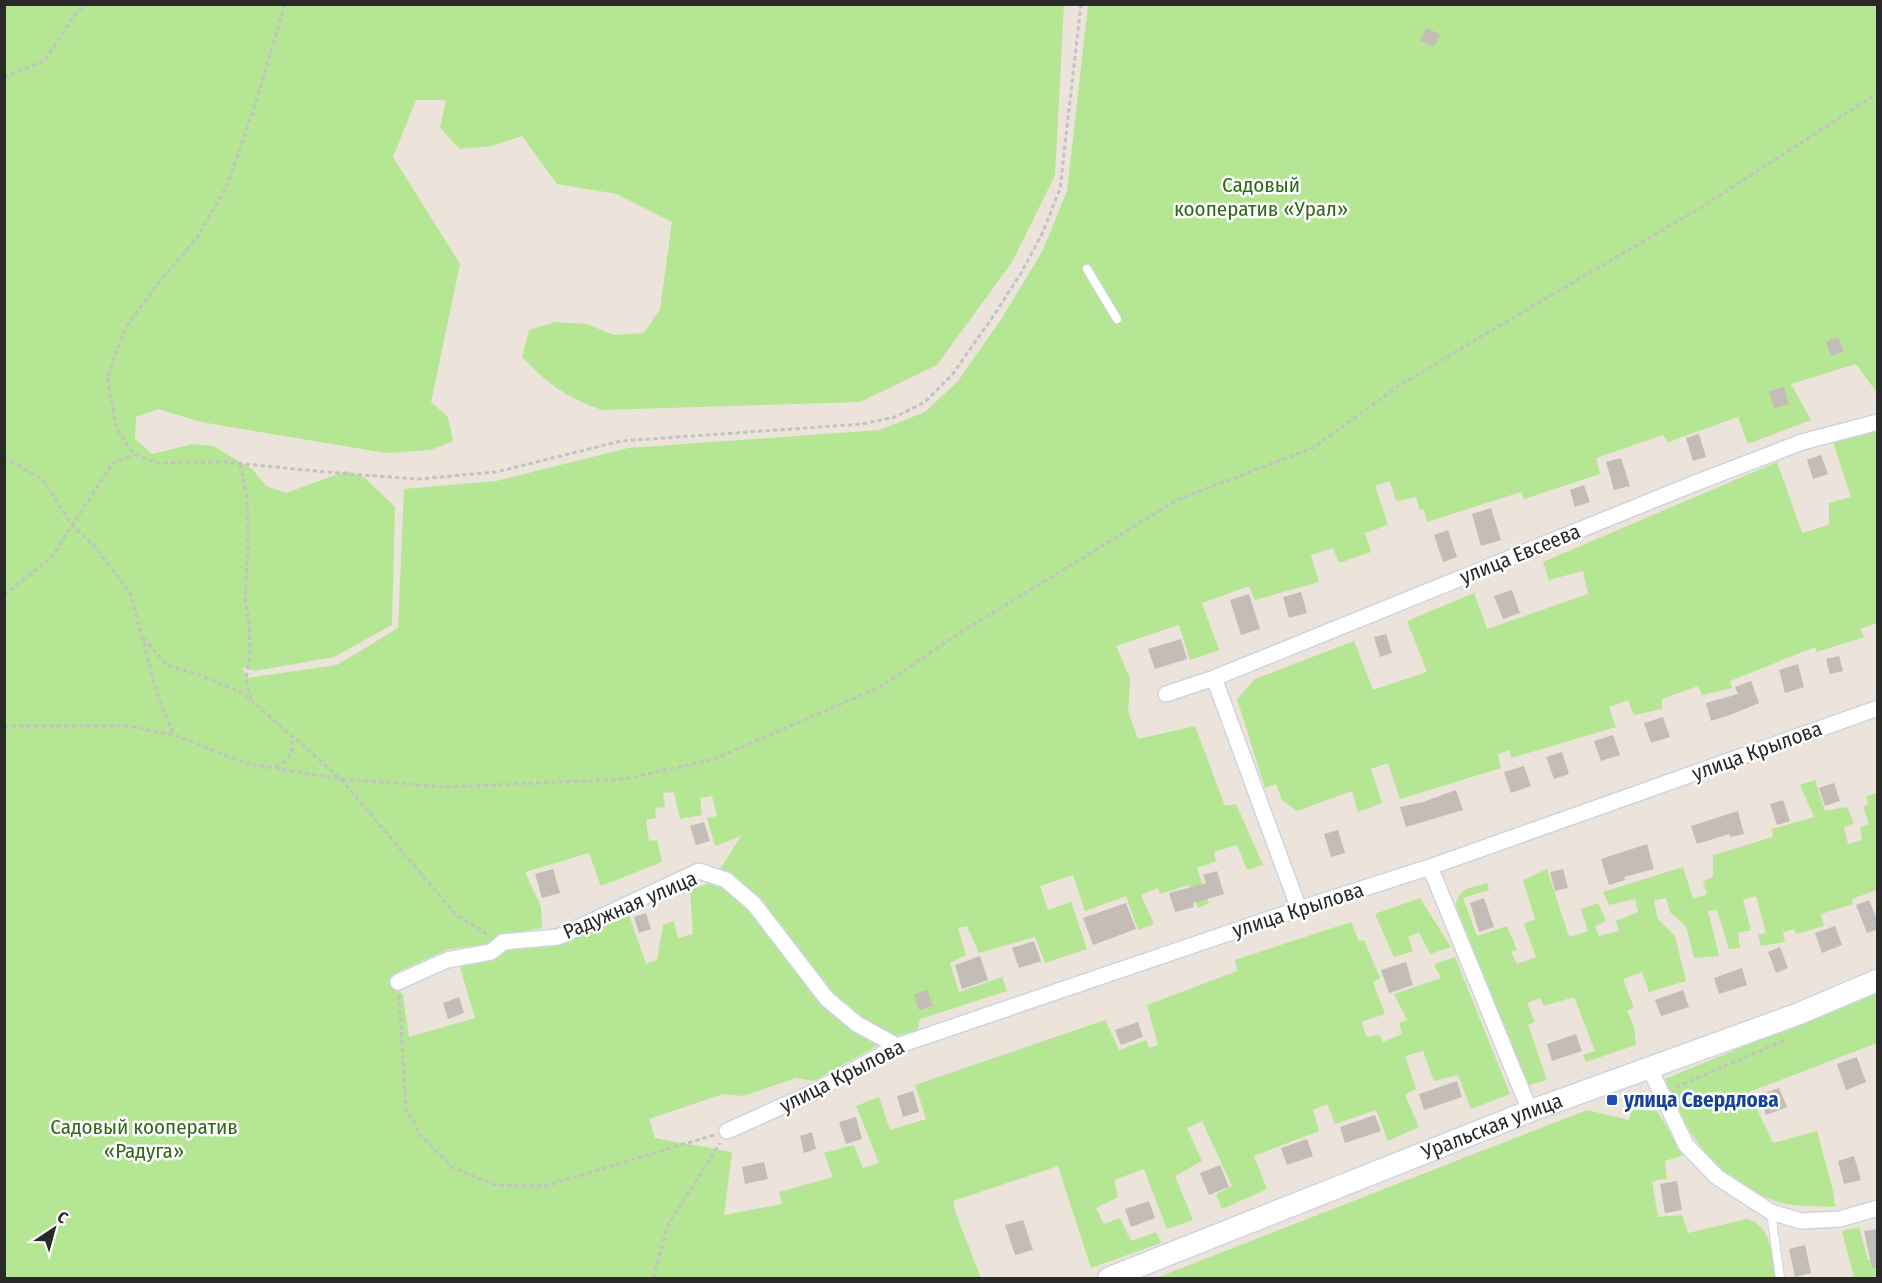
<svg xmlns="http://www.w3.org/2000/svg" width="1882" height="1283" viewBox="0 0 1882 1283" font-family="'Fira Sans Condensed',sans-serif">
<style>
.green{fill:#b5e693;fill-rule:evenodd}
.building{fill:#c4bdb7}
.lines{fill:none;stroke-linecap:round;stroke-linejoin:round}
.lane-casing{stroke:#cfd4e3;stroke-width:10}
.street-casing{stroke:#cfd4e3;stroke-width:18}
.secondary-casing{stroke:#cfd4e3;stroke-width:24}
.path{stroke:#c3c3c3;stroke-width:3;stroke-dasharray:4.5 3;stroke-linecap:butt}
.lane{stroke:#fff;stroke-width:8}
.street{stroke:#fff;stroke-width:15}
.secondary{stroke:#fff;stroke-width:21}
.transit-dot{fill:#1a4fb4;stroke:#fff;stroke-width:2}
.labels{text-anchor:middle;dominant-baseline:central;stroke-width:5;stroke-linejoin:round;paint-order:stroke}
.park-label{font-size:21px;fill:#2d6916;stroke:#fff}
.street-label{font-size:21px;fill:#292929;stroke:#fff}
.transit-label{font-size:21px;font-weight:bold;fill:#164399;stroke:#fff;text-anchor:start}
</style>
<rect width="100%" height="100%" fill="#ece3da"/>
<!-- green -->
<path class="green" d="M5,5H1064L1055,175L1012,262L937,365L860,402L602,410C566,397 549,385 522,357L529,330L556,322L587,324L614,335L644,333L660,309L672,222L617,194L557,184L522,136L492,146L460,149L440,128L446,100H416L393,157L460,264L431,402L448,417L453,441L431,450L386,453L201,422L158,409L136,417L135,439L152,454L193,444L213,446L252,469L266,486L286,493L346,471L365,478L395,507L392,625L334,657L254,671L242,667L248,678L337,665L398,628L404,489L496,481L628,448L880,430L925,412L958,381L1002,318L1042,252L1067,191L1088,5H1877V393L1856,364L1791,384L1811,420L1748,444L1738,417L1668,442L1663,435L1596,458L1600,474L1524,499L1521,492L1427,522L1424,509L1420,510L1416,497L1396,501L1390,481L1375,486L1388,525L1365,533L1371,552L1339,563L1333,548L1311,555L1319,582L1255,600L1249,586L1202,603L1219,650L1190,660L1179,625L1116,646L1130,679L1128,711L1138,739L1195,726L1225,806L1236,804L1263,865L1247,870L1237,845L1214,852L1216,861L1197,868L1209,903L1198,908L1189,885L1160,894L1158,888L1141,895L1154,924L1138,930L1126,896L1085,911L1073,875L1040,886L1048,910L1071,902L1087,949L1045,963L1035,937L979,953L967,926L958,928L966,955L950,963L959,992L1002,977L1007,991L920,1019L917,1031L894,1036L814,1081L796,1078L743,1096L723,1094L649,1119L655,1138L732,1152L724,1215L782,1204L779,1192L833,1177L824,1153L854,1145L863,1168L879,1163L856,1106L879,1097L890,1130L926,1119L915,1085L1105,1020L1119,1050L1146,1040L1149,1048L1158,1045L1147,1005L1237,971L1235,960L1351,922L1359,941L1364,940L1380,978L1373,982L1385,1014L1361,1022L1367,1037L1379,1035L1383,1042L1402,1034L1399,1023L1407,1020L1394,994L1441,978L1434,964L1455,957L1510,1094L1471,1109L1458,1075L1434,1081L1423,1051L1405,1056L1416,1089L1405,1095L1419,1127L1388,1141L1376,1110L1335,1124L1327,1104L1313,1110L1319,1131L1254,1156L1267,1189L1222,1209L1216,1194L1232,1186L1202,1121L1187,1128L1202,1161L1175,1176L1193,1220L1167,1229L1144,1169L1114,1180L1118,1197L1096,1208L1104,1224L1120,1218L1131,1241L1156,1232L1161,1243L1091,1268L1058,1166L953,1201L956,1214L981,1278H5ZM674,792L680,819L702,815L700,798L712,796L717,816L707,818L715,846L741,836L712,882L690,890L693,934L678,938L674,921L663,925L657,960L646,964L628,912L506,949L489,961L460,967L475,1018L409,1037L403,995L392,982L399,971L446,950L486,944L502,935L542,928L541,907L525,872L589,853L601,886L662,862L657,840L649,841L646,820L656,818L655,808L665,807L663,793Z
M1877,430V623L1860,629L1864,637L1817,652L1815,647L1730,681L1732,688L1702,695L1698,686L1662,699V709L1634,715L1628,700L1609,707L1616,727L1511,758L1510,750L1498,754L1501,768L1400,799L1388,763L1371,769L1382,803L1358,812L1352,791L1297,811L1282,800L1276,784L1265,788L1237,699L1255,679L1354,641L1373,690L1427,672L1407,621L1474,593L1487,629L1588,594L1583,571L1549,580L1543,562L1777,462L1802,533L1829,525V503L1851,497L1833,442Z
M1815,780L1825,811L1847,807L1854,823L1844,827L1848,844L1862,840L1860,828L1869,824L1863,807L1868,804L1866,796L1877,793V890L1852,899L1853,904L1821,914L1824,926L1796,934L1794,929L1783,932L1785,942L1761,946L1758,935L1766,933L1756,896L1743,900L1751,930L1738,933L1740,948L1729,949L1717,910L1708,911L1719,956L1694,958L1686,926L1670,912L1666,898L1654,900L1657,918L1675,936L1686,981L1649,992L1642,972L1623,979L1634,1008L1627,1011L1634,1026L1636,1045L1586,1062L1583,1055L1595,1051L1574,997L1544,1006L1540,998L1527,1003L1535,1022L1528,1025L1547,1080L1525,1086L1455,910C1458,887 1468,889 1487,883L1489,890L1463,898L1477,936L1507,926L1517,950L1511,952L1517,964L1536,957L1524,924L1535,919L1523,880L1547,869L1569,937L1588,931L1581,909L1598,903L1606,921L1595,926L1599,936L1619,931L1616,921L1638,912L1635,899L1609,905L1603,892L1683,867L1693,899L1707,894L1703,881L1713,877V855L1773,837L1772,829L1814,817L1800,785Z
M1420,898L1451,947L1430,954L1419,932L1408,937L1413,951L1394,957L1375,914Z
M1877,991V1043L1749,1092L1773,1143L1817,1131L1833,1191L1835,1207C1816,1206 1794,1207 1775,1201C1715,1179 1687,1136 1665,1079Z
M1632,1109L1657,1111L1684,1155L1665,1161L1667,1179L1652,1181L1658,1217L1682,1215L1688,1233L1747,1219C1772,1226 1772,1256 1776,1278H1156L1587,1110L1629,1120Z
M1859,1227L1868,1260H1874L1877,1278H1854L1842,1231Z"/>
<!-- building -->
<path class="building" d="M1426,28L1440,34L1434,47L1420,41Z
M1838,337L1844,351L1831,356L1826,342Z
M1784,387L1789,404L1774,408L1769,391Z
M1699,434L1706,457L1693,461L1686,438Z
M1821,455L1828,474L1813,479L1807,460Z
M1621,458L1630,486L1614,490L1606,462Z
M1584,485L1590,502L1575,507L1570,490Z
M1491,508L1501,540L1481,546L1472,514Z
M1448,530L1457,557L1443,562L1434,535Z
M1512,590L1520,613L1503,619L1494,596Z
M1301,592L1307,613L1289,618L1283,597Z
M1249,594L1260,629L1241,635L1230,600Z
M1386,634L1392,653L1380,657L1374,637Z
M1181,639L1187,659L1155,669L1148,649Z
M1839,656L1843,671L1830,674L1826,659Z
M1798,664L1804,687L1785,693L1779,670Z
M1751,681L1759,703L1730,715L1711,721L1706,703L1738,694L1735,687Z
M1663,717L1670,737L1651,743L1644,723Z
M1613,735L1620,755L1601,761L1594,741Z
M1562,752L1569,774L1554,779L1546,757Z
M1524,766L1531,786L1511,793L1504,772Z
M1834,783L1840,801L1825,806L1819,788Z
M1456,790L1463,810L1406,827L1400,807L1423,802Z
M1783,800L1790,821L1777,825L1770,804Z
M1738,811L1744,834L1730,837L1729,834L1697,844L1691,826Z
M704,822L710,841L696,845L690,826Z
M1338,830L1345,853L1331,857L1324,834Z
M1647,844L1654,869L1624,877L1625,880L1609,885L1601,859Z
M553,869L560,893L542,898L535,874Z
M1563,869L1568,888L1555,891L1550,872Z
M1217,871L1224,894L1193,903L1194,907L1175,912L1169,893L1206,883L1203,875Z
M1484,898L1494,927L1479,932L1470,903Z
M1869,900L1878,922V929L1867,933L1856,905Z
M1126,903L1136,929L1093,945L1083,918Z
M646,913L651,929L639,933L634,917Z
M1835,926L1842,945L1822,953L1815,933Z
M1034,941L1041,961L1019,968L1012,948Z
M1780,947L1788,968L1776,973L1768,952Z
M980,956L988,980L962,989L955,965Z
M1406,962L1413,985L1389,993L1381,970Z
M1742,968L1747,985L1719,994L1714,978Z
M927,990L933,1006L919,1010L914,994Z
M1683,990L1689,1007L1661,1016L1655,1000Z
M459,997L464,1013L448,1019L443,1003Z
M1138,1022L1143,1037L1121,1045L1115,1030Z
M1576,1034L1582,1051L1552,1061L1547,1044Z
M1857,1057L1866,1082L1846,1090L1837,1064Z
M1457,1081L1462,1097L1424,1110L1419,1094Z
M1779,1088L1787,1107L1766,1115L1759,1095Z
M913,1091L919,1112L903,1117L897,1096Z
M1375,1115L1381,1131L1345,1143L1340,1127Z
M856,1117L862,1139L846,1144L839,1122Z
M812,1132L816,1149L804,1153L800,1136Z
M1307,1139L1313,1156L1287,1165L1281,1148Z
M1854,1156L1861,1180L1844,1184L1838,1161Z
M764,1162L768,1179L745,1184L742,1167Z
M1220,1165L1229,1187L1209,1195L1200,1173Z
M1677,1181L1682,1210L1665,1213L1660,1184Z
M1149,1201L1155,1218L1131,1227L1125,1209Z
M1023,1220L1033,1250L1015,1255L1005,1225Z
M1878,1229V1268H1872L1864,1231Z
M1805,1245L1811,1273L1795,1277L1789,1249Z"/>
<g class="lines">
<defs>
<path id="lane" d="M1087,269L1117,319
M1771,1212L1780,1278"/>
<path id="street" d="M1214,678L1299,909
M1166,694L1214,678L1693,484L1802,442L1878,422
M1430,867L1530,1111
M398,982L447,960L491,952L503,942L558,937L699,871L726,880L754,904L827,999L857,1024L897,1046
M1649,1067L1686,1145L1717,1177L1771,1212L1801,1221L1840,1219L1878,1208
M727,1131L814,1092L897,1046L1299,909L1430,867L1878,708"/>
<g id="secondary">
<path id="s1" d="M1109,1278L1530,1111L1798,1014L1878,980"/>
</g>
</defs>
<!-- lane casing -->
<use href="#lane" class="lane-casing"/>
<!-- street casing -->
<use href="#street" class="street-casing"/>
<!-- secondary casing -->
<use href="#secondary" class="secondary-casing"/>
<!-- path -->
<path class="path" d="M285,4L255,105L227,186L197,238L160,281L126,327L107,378L117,429L134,454L157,463L224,462L347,474L418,479L496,472L621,441L862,424L895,417L925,402L952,375L994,315L1021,273L1042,234L1060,189L1081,4
M4,77L44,61L77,12L87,4
M4,457L43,480L72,525L93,545L130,592L158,697L174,735
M240,464L247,497L248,546L245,600L249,622L250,654L246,679L251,699
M4,595L51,558L112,464L134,454
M143,638L167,665L199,675L239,691L252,701L341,779L455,914L488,935
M4,726H128L174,735L249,764L341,779L449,787L625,779L714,759L880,687L953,637L1179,499L1313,448L1397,387L1502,324L1697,210L1878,93
M275,767C291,759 293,754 292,736
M399,995L406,1109L422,1137L453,1168L496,1185L545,1186L714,1135
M1676,1087L1785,1040
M653,1278L668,1225L720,1143"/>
<!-- lane -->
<use href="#lane" class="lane"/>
<!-- street -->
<use href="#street" class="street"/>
<!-- secondary -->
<use href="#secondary" class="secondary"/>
</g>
<!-- markers -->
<rect class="transit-dot" x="1606" y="1094" width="12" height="12" rx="3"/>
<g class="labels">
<!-- park labels -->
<g class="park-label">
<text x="1261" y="185">Садовый<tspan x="1261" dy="24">кооператив «Урал»</tspan></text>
<text x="144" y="1127">Садовый кооператив<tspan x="144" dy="24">«Радуга»</tspan></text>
</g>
<!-- street labels -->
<g class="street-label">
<text transform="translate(1520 554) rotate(-22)">улица Евсеева</text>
<text transform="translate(1757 751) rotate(-20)">улица Крылова</text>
<text transform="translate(630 905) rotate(-23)">Радужная улица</text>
<text transform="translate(1298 910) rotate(-18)">улица Крылова</text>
<text transform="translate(842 1076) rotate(-27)">улица Крылова</text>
<text stroke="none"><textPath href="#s1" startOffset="412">Уральская улица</textPath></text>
</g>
<!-- transit labels -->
<g class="transit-label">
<text x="1624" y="1100">улица Свердлова</text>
</g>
</g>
<!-- border -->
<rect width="1882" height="1283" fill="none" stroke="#292929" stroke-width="12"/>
<!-- north arrow -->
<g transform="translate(54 1229) rotate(36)" stroke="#ffffff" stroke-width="4.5" paint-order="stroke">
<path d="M0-4.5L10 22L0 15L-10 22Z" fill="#292929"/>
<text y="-9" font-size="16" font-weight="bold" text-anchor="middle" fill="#292929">С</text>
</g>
</svg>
